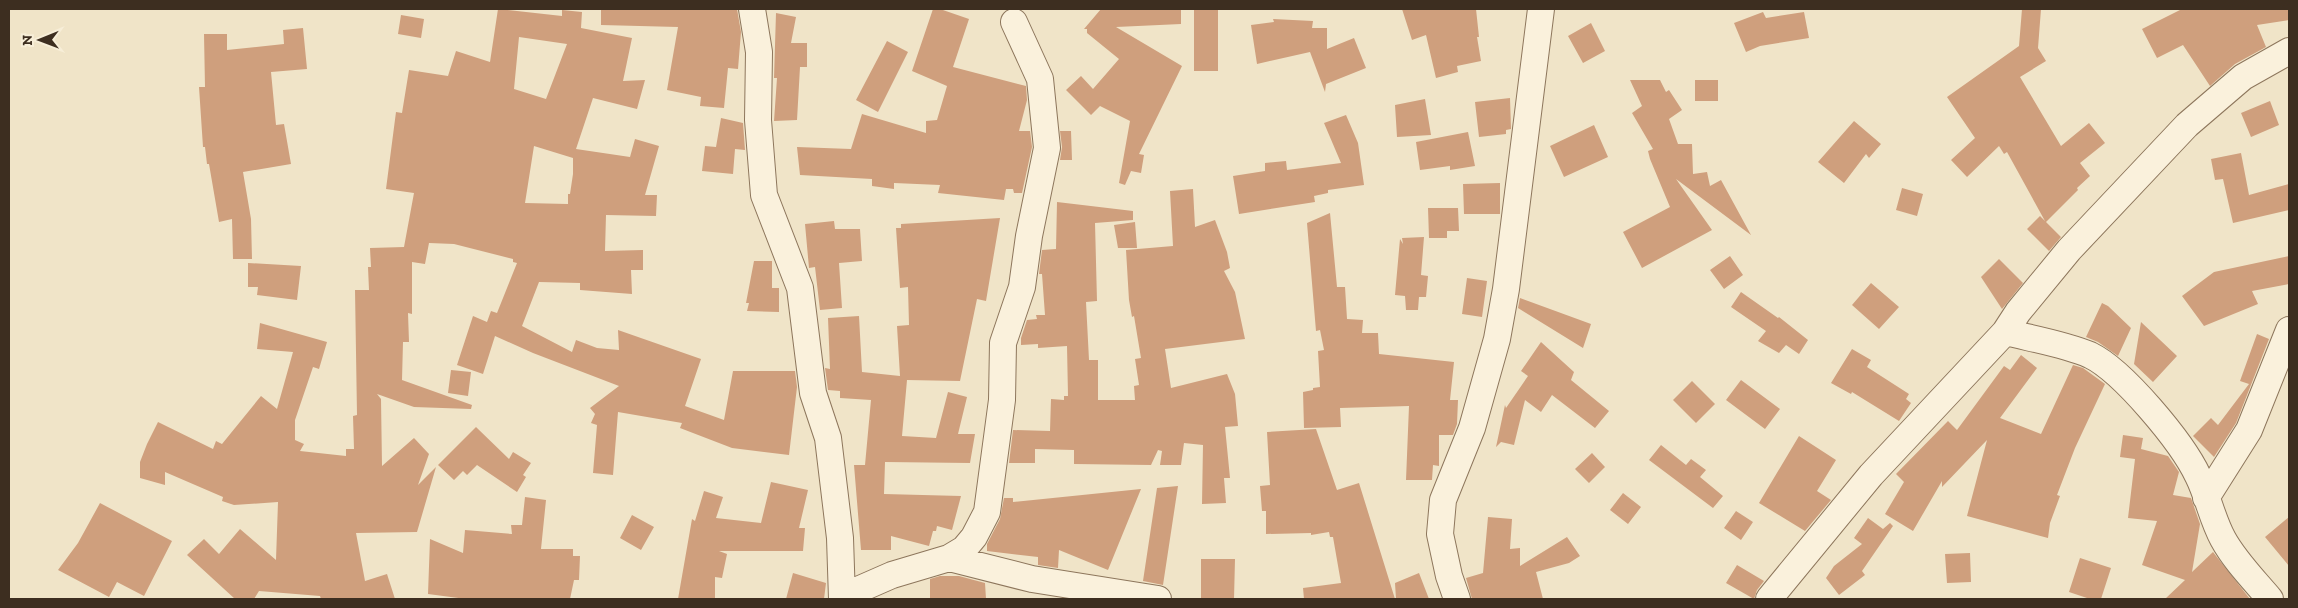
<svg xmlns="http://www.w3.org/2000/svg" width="2298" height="608" viewBox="0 0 2298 608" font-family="'Zilla Slab',serif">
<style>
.building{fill:#cf9f7d;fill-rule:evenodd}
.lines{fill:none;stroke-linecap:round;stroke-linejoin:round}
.minor-casing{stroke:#8d765c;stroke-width:28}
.minor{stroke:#faf1dc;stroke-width:26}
</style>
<rect width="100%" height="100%" fill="#f0e4c8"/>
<!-- building -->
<path class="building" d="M498,9L562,16V10L582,12L581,28L632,38L623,81L645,80L637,109L593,98L576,149L630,157L635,139L659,146L645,195H657L656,216L606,215L605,251L643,250V270H631L632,294L580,290V283L539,282L522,326L572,352L576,340L597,348L619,350L618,330L701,359L685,406L724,420L733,371H795L797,387L789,455L732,448L680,428L682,423L618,412L613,475L593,473L597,425L591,423L595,414L590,408L619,386L533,353L495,336L483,374L457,365L473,316L487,322L491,311L497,313L517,263L513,262V259L454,244L429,243L425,264L412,262V314L408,313L409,342H403L402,380L472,405L471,409L414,407L377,394L381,399L382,466L414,438L429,454L418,485L436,467L417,532L356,533L365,581L387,574L395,599H321L320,596L259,591L254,599H235L187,555L204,539L219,554L240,529L276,560L278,502L234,505L222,501L223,497L165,472V485L140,478V462L147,444L158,422L213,449L216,441L222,444L261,396L277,409L293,352L257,349L260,323L327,342L319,369L313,367L295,420V440L304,444L300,451L346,456V449H354L353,416L357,415L355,290H369L368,267H371L370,248L404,247L414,193L386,189L396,112L402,113L409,70L448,76L456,51L490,62ZM519,37L567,44L546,99L514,89ZM534,146L573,158V156V174L570,194H568V204L525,203Z
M601,9H737L741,32L738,69L728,68L724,108L700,106L701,97L667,90L678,27L601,25Z
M933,9H940L969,19L953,67L1026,86L1027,100L1019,131H1030L1032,147L1022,193H1014L1013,189H1006L1004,200L938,193L940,185L894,183V189L872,186V179L800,175L797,147L851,149L862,114L926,133V121L937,120L947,86L912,71Z
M1101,9H1181V24L1116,27L1182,66L1139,154L1144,155L1141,173L1131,171L1125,185L1119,183L1130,121L1100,106L1091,115L1066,90L1081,76L1093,89L1119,59L1087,33V29H1084Z
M1194,9H1218V71H1194Z
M1402,9H1476L1479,37H1477L1481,61L1457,66L1458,72L1436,78L1426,35L1412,40Z
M2022,9H2041L2038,48L2046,61L2020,77L2061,146L2089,123L2105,143L2080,163L2090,176L2077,188L2078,190L2046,222L2061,237L2049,251L2027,229L2040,216L2045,221L2007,152L2004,154L1999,146L1967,177L1951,160L1975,138L1947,97L2019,46Z
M2182,9H2289V20L2257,25L2266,47L2235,64L2210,86L2183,45L2157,58L2142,29Z
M1763,12L1766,18L1804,12L1809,38L1760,46L1746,52L1734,23Z
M776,13L796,17L791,43H807V67H800L797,120L774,121L777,78H774Z
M401,15L424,19L421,38L398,34Z
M1273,19L1313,21L1312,28H1327V49L1354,38L1366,68L1326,84L1325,92L1310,52L1257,64L1251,25L1274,22Z
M1591,23L1605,51L1583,63L1568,36Z
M303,28L307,69L271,72L276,125L284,124L291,164L243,172L251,219L252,259H233L232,219L219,222L209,164H207L205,147H203L199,87H205L204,34H227V50L284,44L283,30Z
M887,41L908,52L878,112L856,100Z
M1630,80H1660L1666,92L1669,90L1682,110L1669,119L1678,144H1692L1693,174L1707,172L1710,186L1721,180L1751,235L1676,179L1712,230L1642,268L1623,232L1670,207L1650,159L1648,151L1653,149L1632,113L1642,106Z
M1695,80H1718V101H1695Z
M1510,98L1511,129L1506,130V134L1479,137L1475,102Z
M1425,99L1431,135L1397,137L1395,105Z
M2270,101L2279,125L2251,137L2241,113Z
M1346,115L1358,143L1364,185L1328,190V193L1314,196L1315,202L1239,214L1233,176L1265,171V163L1286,161L1287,170L1341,163L1324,123Z
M721,118L743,123L745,150L735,149L733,174L702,171L705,146L716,147Z
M1854,121L1881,144L1869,158L1866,154L1844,183L1818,162Z
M1594,125L1608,157L1564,177L1550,146Z
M1060,131H1071L1072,160H1060L1062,147Z
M1468,132L1475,166L1450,170V166L1420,170L1416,142Z
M2241,153L2249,195L2289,184V210L2233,223L2223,179L2215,180L2211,159Z
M1500,183V214H1464L1463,184Z
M1902,188L1923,194L1917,216L1896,210Z
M1193,189L1195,227L1215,220L1227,252L1230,268L1224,271L1235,292L1245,339L1165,349L1171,388L1227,374L1235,394L1238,426L1225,427L1230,478H1224L1226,503L1202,504L1203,445L1184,443L1181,465H1160L1162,451L1158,450L1151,465L1074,464V450L1035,449V463H1009L1013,430L1050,431L1051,399L1064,400V396H1068L1067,346L1038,348V344L1021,345V338L1027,320L1037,319L1036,315H1045L1042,274H1039L1042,250L1056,249L1057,202L1133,211V220L1095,223L1097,301L1086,302L1089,360H1098V400H1135L1134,386L1139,385L1135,359L1141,358L1134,316L1132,317L1129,300L1126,250L1173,246L1170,191Z
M1428,208H1458L1459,231H1447V238H1429Z
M1330,213L1337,287H1345L1347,319L1363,320L1362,333H1378L1379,354L1454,362L1450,400H1458L1457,424L1453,435H1439V466L1433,465L1432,480H1406L1409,406L1340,408L1341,427L1304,428L1303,392L1313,390V388L1320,387L1318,351L1324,350L1320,330L1316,331L1307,223Z
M1000,218L986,301L977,299L960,381L907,380L902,436L936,438L948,392L967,397L958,434H975L970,463L885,462L884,494L961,496L952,530L937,526L936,531H933L929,546L891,536V550H861L854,465H865L871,400L840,398V391L828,390L825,368L830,369L828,318L859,316L862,372L900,376L897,326L909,325L908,287L900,288L896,228H901V224Z
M834,221L835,229H860L862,261L839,263L842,308L820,310L815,267L809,268L805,224Z
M1135,222L1137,248H1118L1114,225Z
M1424,237L1421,275L1428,276L1426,297H1419L1418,310H1406L1405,296L1395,295L1400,239L1403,244L1402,238Z
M1730,256L1743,275L1724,289L1710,270Z
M2289,256V284L2252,291L2258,304L2204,326L2182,296L2214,272Z
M1999,259L2023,283L2002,309L1981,277Z
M754,261H772V288H779V312L747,311L749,303H746Z
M248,263L301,266L297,300L257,295L258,287H248Z
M1467,278L1487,281L1482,317L1462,314Z
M1871,283L1899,307L1879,329L1852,305Z
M1741,292L1778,318L1779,317L1808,340L1799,354L1786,345L1779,353L1758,341L1766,331L1731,307Z
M1520,298L1591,324L1583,348L1518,308Z
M2102,303L2108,306L2131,328L2118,356L2098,342L2086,337Z
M2141,322L2177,356L2153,382L2134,364Z
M2257,334L2269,339L2236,423L2214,457L2193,436L2211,418L2218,425L2249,384L2240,381Z
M1541,342L1574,372L1571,380L1609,411L1595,428L1552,395L1541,412L1525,400L1514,445L1501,442L1496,447L1505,405L1506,408L1528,376L1521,371Z
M1852,349L1871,360L1867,367L1909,394L1906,399L1911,403L1899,421L1852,392L1851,394L1831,383Z
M2021,355L2037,368L2000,418L2041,434L2073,365L2083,368L2105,384L2075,448L2057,495L2060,496L2050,523L2048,538L1967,516L1987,440L1942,487V481L1913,531L1885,514L1904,482L1896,474L1948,421L1957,430L2004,366L2010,370Z
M451,370L471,372L468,396L448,393Z
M1741,380L1780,409L1765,429L1726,400Z
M1692,381L1715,404L1696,423L1673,400Z
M476,427L509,459L513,452L531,463L523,475L526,477L517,492L477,465L467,475L463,471L454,480L438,465Z
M1316,429L1337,490L1359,483L1395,599H1304L1303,588L1341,583L1333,537H1330L1329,532L1311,535V533L1266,534V511H1262L1260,486L1270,485L1267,432Z
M2123,435L2143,438L2141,449L2168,456L2179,472L2173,495L2191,498L2200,524L2192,572L2213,552L2250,599H2165L2185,580L2142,565L2157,521L2128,518L2135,459L2120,457Z
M1799,436L1836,460L1817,491L1831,500L1805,531L1759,503Z
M1661,445L1686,465L1691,459L1706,470L1700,477L1723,496L1713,508L1649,460Z
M1592,453L1605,467L1589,483L1575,469Z
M771,482L808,490L799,528H805L803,551H719L727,554L722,578L715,577V599H678L692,519L695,521L704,491L723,497L716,518L761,523Z
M1178,486L1163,585L1143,581L1157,488Z
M1141,489L1108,570L1059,550L1058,568L1038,565V557L987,551V544L1000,519L1004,498H1013V502Z
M1623,493L1641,507L1628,524L1610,510Z
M525,497L546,500L541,549H573V556H580L579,580H574L570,599H466L428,594L430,539L463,553L465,530L512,534L511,525H522Z
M100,503L172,541L144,596L117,582L109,597L58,570L78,543Z
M1736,511L1753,522L1741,540L1724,528Z
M632,515L654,527L641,550L620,538Z
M1488,517L1512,519L1510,549L1520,548V566L1567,537L1580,556L1569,563L1536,572L1543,599H1472L1466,578L1483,573Z
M2289,517V566L2265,537Z
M1868,518L1883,529L1890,523L1893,526L1862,571L1865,575L1839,595L1826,578L1834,566L1862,544L1854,538Z
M1970,553L1971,582L1947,583L1945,554Z
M2080,558L2111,568L2101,599H2090L2069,592Z
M1201,559H1235L1234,599H1201Z
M1737,565L1764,581L1757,590L1754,599L1726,583Z
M793,573L826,583L824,599H786Z
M1419,573L1429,599H1396L1395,583Z
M940,576H959L985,583L986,599H930V579Z"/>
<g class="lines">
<defs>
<path id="minor" d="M752,9L759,52L758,120L764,195L800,288L813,393L828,438L840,538L842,599
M2005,332C2033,339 2064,344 2090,355C2123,371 2182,442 2198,476C2208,496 2212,519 2223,539C2235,561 2254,580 2270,599
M2206,498L2249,430L2289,330
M949,558L1032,579L1158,599
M844,596L892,575L949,558L964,549L974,537L987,512L1002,400L1003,343L1022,287L1029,236L1047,148L1040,79L1014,22
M1457,599L1449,576L1440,534L1443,500L1472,428L1497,339L1506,289L1541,9
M1769,599L1871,475L2005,332L2018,312L2069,250L2187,125L2243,77L2289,51"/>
</defs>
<!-- minor casing -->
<use href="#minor" class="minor-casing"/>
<!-- minor -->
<use href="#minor" class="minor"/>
</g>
<!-- border -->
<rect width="2298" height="608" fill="none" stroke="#3d2e20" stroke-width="20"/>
<!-- north arrow -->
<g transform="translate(40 40) rotate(269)" stroke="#f7eed8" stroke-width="4" paint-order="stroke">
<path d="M0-4L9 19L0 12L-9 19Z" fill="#3d2e20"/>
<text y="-8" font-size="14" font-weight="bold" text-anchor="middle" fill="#3d2e20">N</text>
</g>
</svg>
